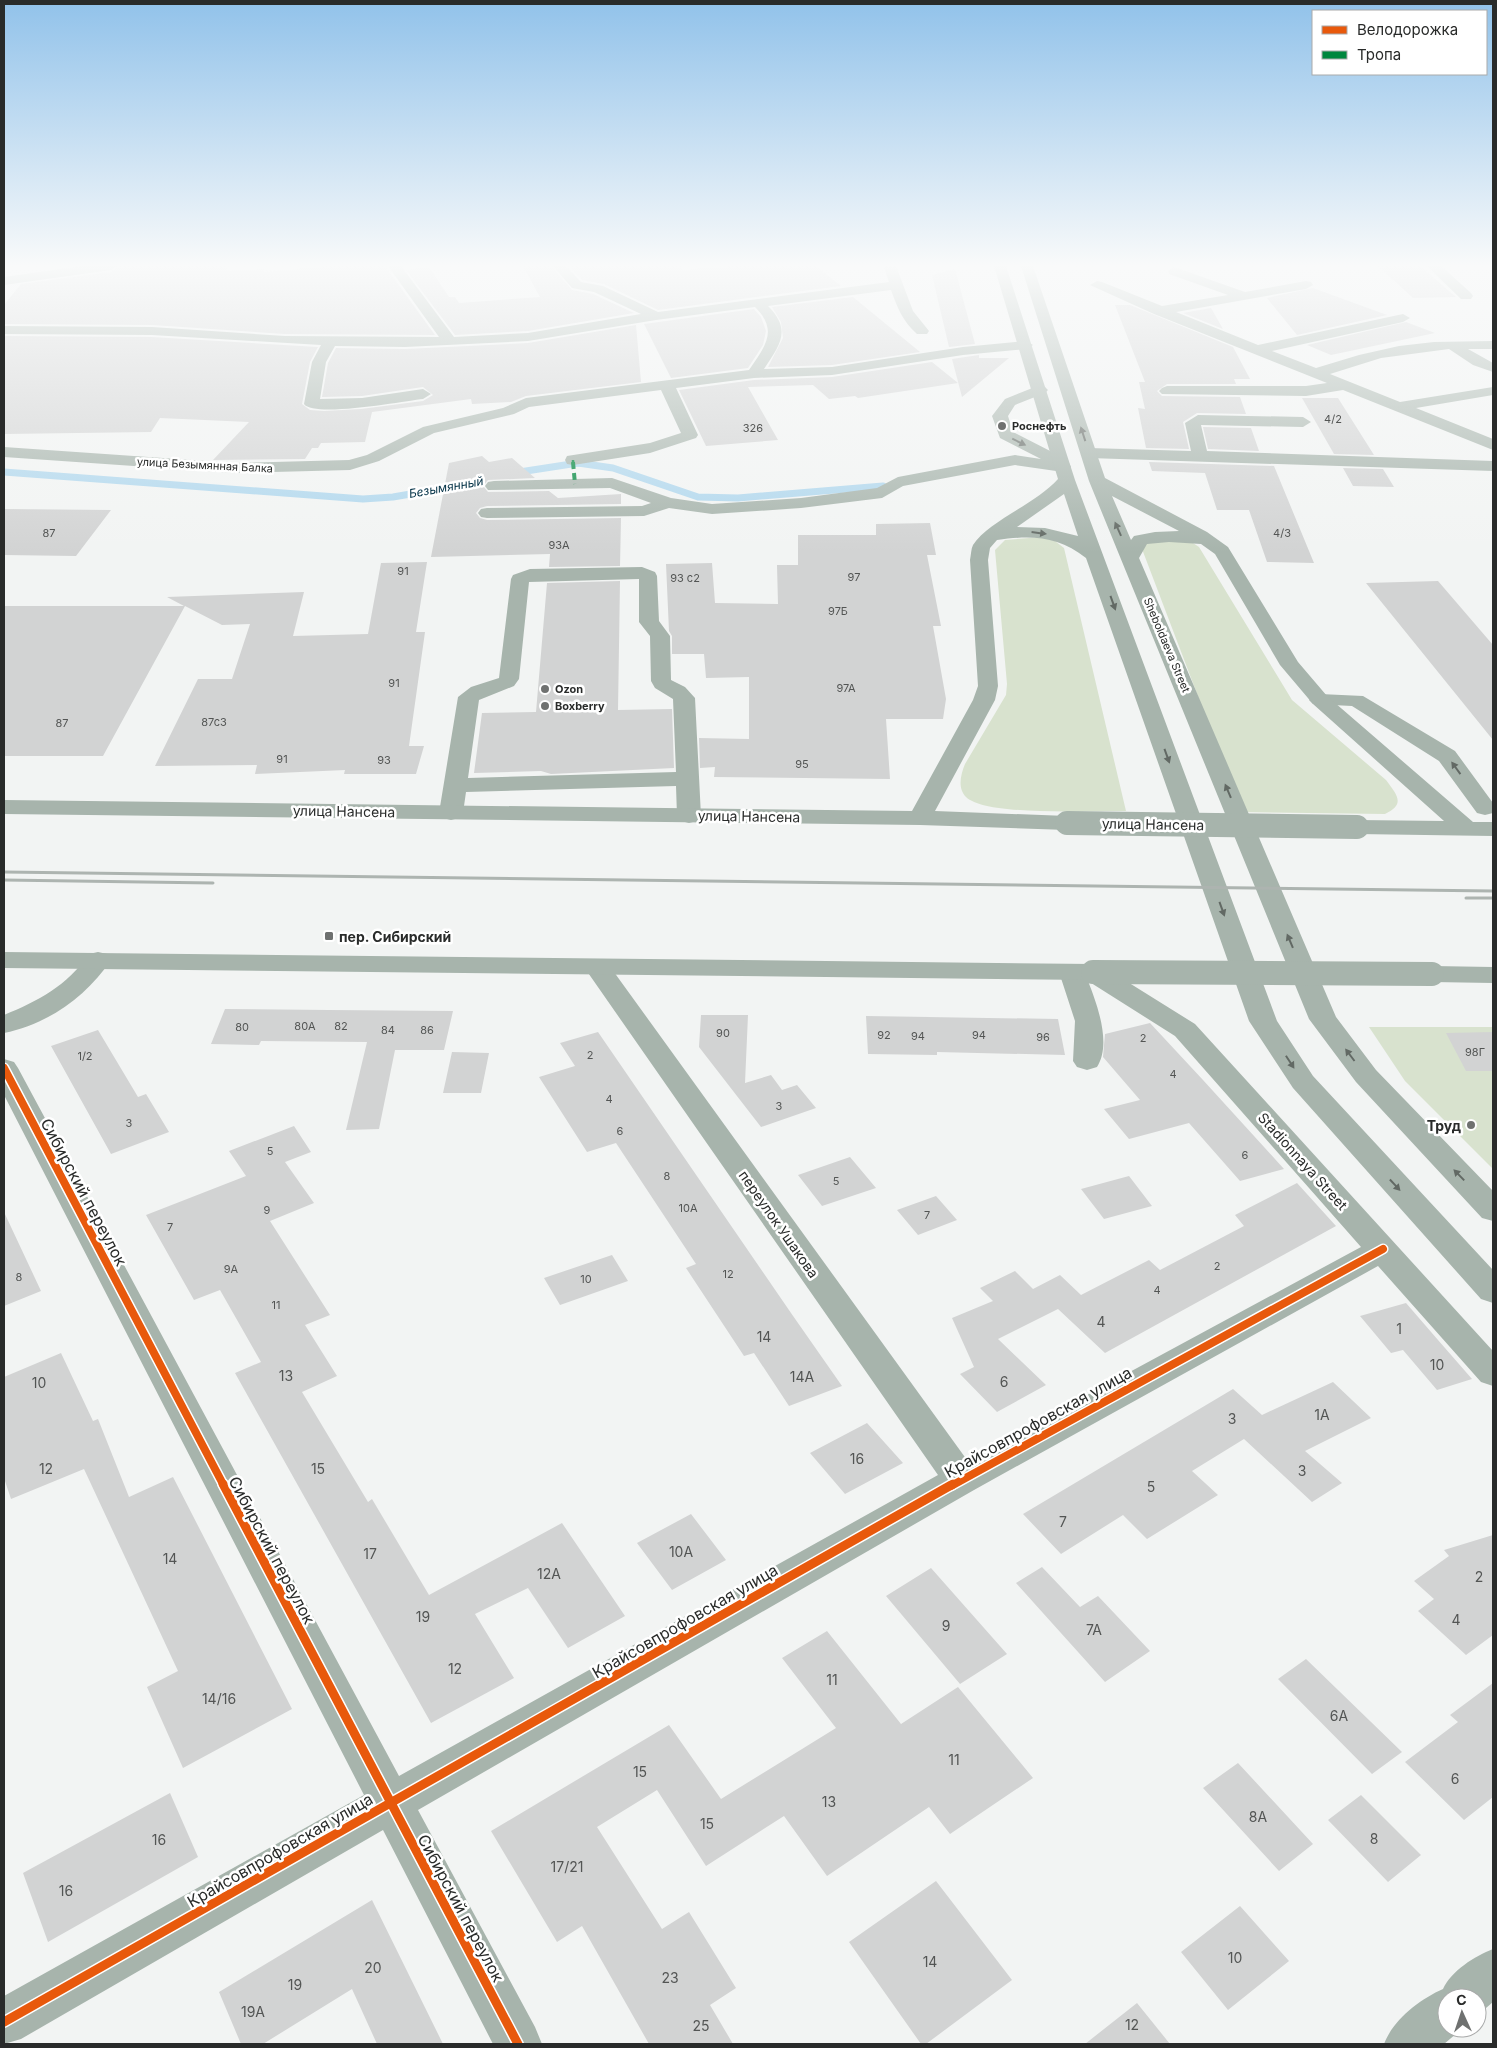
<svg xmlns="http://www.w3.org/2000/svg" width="1497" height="2048" viewBox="0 0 1497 2048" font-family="Inter,sans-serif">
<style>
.green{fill:#d8e2ce}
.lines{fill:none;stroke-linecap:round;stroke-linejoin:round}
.stream-far1{stroke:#b0d7ed;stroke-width:5}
.stream{stroke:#b0d7ed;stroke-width:7}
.building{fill:#d2d3d3}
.minor{fill:#a7b4ac;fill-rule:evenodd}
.major{fill:#a7b4ac;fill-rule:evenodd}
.rail{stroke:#adb4b0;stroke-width:3}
.major-bridge{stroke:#a7b4ac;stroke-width:24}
.quiet-far1{stroke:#00873e;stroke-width:2.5;stroke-dasharray:5 2.5;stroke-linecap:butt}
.quiet{stroke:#00873e;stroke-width:4;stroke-dasharray:7 4;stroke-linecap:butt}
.cycleway-far1-casing{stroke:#fff;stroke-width:11}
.cycleway-casing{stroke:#fff;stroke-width:12}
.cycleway-far1{stroke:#e8590c;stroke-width:8}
.cycleway{stroke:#e8590c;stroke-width:9}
.oneway{fill:#626964}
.poi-dot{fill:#6f7170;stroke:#fff;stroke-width:2}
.labels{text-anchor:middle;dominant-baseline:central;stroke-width:5;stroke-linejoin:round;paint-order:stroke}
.number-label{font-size:11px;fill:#535554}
.far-poi-label{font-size:11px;font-weight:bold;fill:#292b2a;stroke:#fff;text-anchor:start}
.far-street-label{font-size:11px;fill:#292b2a;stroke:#fff}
.far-water-label{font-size:12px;font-style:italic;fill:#003045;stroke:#fff}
.street-label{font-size:14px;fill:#292b2a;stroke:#fff}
.poi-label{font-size:14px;font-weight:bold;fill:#292b2a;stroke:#fff;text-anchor:start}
.near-number-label{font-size:14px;fill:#535554}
.near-street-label{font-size:16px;fill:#292b2a;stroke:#fff}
</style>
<rect width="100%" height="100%" fill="#f2f4f3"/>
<!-- green -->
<path class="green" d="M1042,537L1055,541L1064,548L1126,811C1093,810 987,817 966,797C957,788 961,774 965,764L1006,695L1007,684L995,550L1005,540Z
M1160,540L1193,543L1199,547L1292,700L1386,780C1397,795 1406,804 1385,814L1242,812L1142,549L1146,543Z
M1369,1027H1493V1169L1405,1081Z"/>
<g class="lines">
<!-- stream-far1 -->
<path class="stream-far1" d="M573,464H583"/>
<!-- stream -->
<path class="stream" d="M4,472L363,499L393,497L457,486
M513,473L578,463L613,468L698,497L738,498L883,486"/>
</g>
<!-- building -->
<path class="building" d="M119,266H225L228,271L264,269V272L334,266H385L435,335L285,334L152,325L4,324V305L21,284L111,272Z
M523,266H551L572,290L593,294L634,313L528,331L455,335L406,270L429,267L449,297H455L459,303L540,297Z
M569,266H680L683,270L736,266H816L841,286L658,310L604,284L582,280Z
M1378,266H1420L1456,297L1413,298Z
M955,269L975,344L949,347L932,275Z
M1313,288L1387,315L1297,335L1267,298Z
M853,297L920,352L832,365L768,367L783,338L781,322L772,307Z
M1115,305H1130L1233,347L1250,379H1234L1236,384H1167L1157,391L1162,396L1240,397L1246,414L1197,413L1183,422L1189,449L1146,448L1138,408L1145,409L1139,382H1145Z
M1211,308L1223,329L1183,313Z
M754,309L761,317L766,331L763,345L748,368L671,378L644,324Z
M1406,322L1435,333L1331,355L1307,345Z
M636,325L641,382L526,396L511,402L472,404L471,399L372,412L365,442L321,443L318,448H312L305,459L213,460L249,422L160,418L151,432L4,434V336L152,337L318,347L310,362L302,404L310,410L324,411L361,409L423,401L433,395L423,387L362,396L322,397L328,363L336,348L405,349L528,343Z
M979,355V358H1009L962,397L952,359Z
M932,362L958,383L858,398L855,396L829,399L813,385L748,387L778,440L706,446L679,390L754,380L832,377Z
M1302,398H1338L1374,455L1334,454Z
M1203,427L1251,428L1259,451L1208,449Z
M482,456L489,462L512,458L535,478L488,480L483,486L488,492L549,491L558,498L621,494V504L487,506L480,508L476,513L480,518L487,520L621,518L620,566L549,567L550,554L431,557L449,463Z
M1149,462L1274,466L1314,563L1267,562L1249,510H1217L1205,473L1152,471Z
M1343,468L1383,469L1394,487L1353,486Z
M4,509L111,510L76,556L4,555Z
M930,523L936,555H927L941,626H933L946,699L943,719H886L890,779L714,777L715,767L700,768L699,738L749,739V677L706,678L704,654H672V636L669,631L666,564L712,563L715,603L778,604L777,565H798V535H876V524Z
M427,562L416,632H425L409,746H424L416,774H344L345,770L255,774L257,765L155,766L198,679H232L250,624L222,625L185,606L103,756H4V606H184L167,597L304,592L293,636L368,634L381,563Z
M620,581L618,710L672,709L674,768L551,774L541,771L474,773L482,713L536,712L547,583Z
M1438,581L1493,645V740L1366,583Z
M225,1009L329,1010L453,1011L444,1050H395L379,1129L346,1130L367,1042L261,1041L259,1045L211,1044Z
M701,1015H748L745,1083L771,1075L782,1090L797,1085L816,1108L761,1127L699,1047Z
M866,1016L1058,1019L1065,1055L937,1052V1055L868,1054Z
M1150,1023L1203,1080L1284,1169L1240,1181L1189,1123L1129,1139L1104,1109L1140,1100L1103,1057L1105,1034Z
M98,1030L138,1097L146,1094L169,1132L111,1154L51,1046Z
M598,1032L791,1313L842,1386L789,1406L754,1353L744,1356L686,1268L696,1264L616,1143L587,1152L539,1077L575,1066L560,1043Z
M1493,1032V1071H1466L1446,1033Z
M452,1052L489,1053L481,1093H443Z
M294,1126L311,1152L285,1162L314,1203L270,1221L330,1315L305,1325L337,1376L302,1392L368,1502L372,1499L429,1595L562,1523L625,1616L568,1648L528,1588L475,1614L514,1678L431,1723L235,1373L261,1362L220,1290L194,1300L146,1215L246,1176L229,1151Z
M850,1157L876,1188L822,1206L798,1175Z
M1129,1176L1152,1206L1104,1219L1081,1189Z
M1297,1183L1336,1226L1105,1353L1058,1309L998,1339L1046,1385L997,1412L960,1374L974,1367L952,1318L993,1301L980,1288L1015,1271L1033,1289L1060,1275L1081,1295L1149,1260L1160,1270L1244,1226L1235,1215Z
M936,1196L957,1220L918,1235L897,1210Z
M4,1212L41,1291L4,1306Z
M612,1255L628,1281L560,1305L544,1278Z
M1406,1303L1438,1340L1472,1379L1437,1390L1403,1350L1391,1353L1360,1316Z
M61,1353L93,1421L98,1419L129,1497L173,1477L292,1709L183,1768L147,1687L178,1671L84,1469L11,1499L4,1478V1377Z
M1333,1382L1371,1418L1305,1451L1342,1483L1312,1502L1244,1439L1192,1471L1218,1495L1147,1539L1123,1515L1061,1554L1023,1514L1233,1389L1262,1415Z
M867,1423L903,1463L845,1494L810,1453Z
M691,1514L726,1560L672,1590L637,1543Z
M1493,1535V1635L1466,1655L1418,1611L1434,1599L1414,1581L1449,1556L1444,1550Z
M1042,1567L1080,1607L1098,1596L1150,1651L1105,1682L1016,1583Z
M931,1568L1007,1654L960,1684L886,1596Z
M827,1631L901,1724L958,1687L1033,1778L950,1834L929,1807L827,1876L784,1816L706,1866L657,1790L597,1827L662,1929L689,1912L736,1988L710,2005L733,2044H649L582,1926L557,1942L491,1831L669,1725L721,1799L836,1728L782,1658Z
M1306,1659L1402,1752L1372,1774L1278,1679Z
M1493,1683V1797L1464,1820L1405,1762L1458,1722L1450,1715Z
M1238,1763L1313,1844L1279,1871L1203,1788Z
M170,1793L198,1857L48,1942L23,1873Z
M1361,1795L1421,1855L1388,1882L1328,1820Z
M936,1881L1012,1980L926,2044H921L849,1942Z
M372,1900L443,2044H377L352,1989L263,2044H241L219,1992Z
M1240,1906L1289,1961L1228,2010L1181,1952Z
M1137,2003L1170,2044H1085Z"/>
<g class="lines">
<!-- minor -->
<path class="minor" d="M82,266H117L111,270L4,285V277Z
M388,266H401L454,337L528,333L641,314L594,292L572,288L553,266H566L581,282L603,286L658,312L889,282L884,267L896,266L913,311L929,331L927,334H917C903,322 897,307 891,290L768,306C792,330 780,345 764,369L832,367L963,347L1026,341L1033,345L1026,349L963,355L832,375L754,378L676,388L698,435L696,438L650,453L573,465L567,464L565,460L567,456L650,443L681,433L661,390L529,407L514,414L434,433L379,461L350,470L235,473L4,457V447L235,463L349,460L367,455L423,427L503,408L526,398L749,370C765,346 779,331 755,307L656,320L528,341L405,347L335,346L326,362L320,399L362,398L423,389L431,394L423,399C405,401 314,418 304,404L312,362L321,345L152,335L4,334V326L152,327L285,336L439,337Z
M1427,266H1441L1471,293L1473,296L1471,299H1461Z
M1174,267L1245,292L1306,281L1311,282L1313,285L1306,289L1176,312L1258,345L1403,314L1410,318L1403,322L1272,351L1316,368L1359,355L1399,346L1434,342L1493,341V349H1468L1493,363V372L1473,365L1449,349L1381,358L1330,374L1400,402L1493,387V395L1416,408L1493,439V450L1343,390L1306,396L1162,394L1159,391L1162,388L1167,386H1306L1327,383L1154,314L1090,285L1097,281L1102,282L1162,306L1228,295L1169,274L1168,271Z
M1040,385L1045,387L1048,390L1045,393L1015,405L1008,416L1013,432L1058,455L1060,458L1058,461L1069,463L1071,467L1069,471L1063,472L1015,465L903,486L882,498L801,508L712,514L669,508L644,516L487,518L481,517L478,513L481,509L487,508L642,506L651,503L610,488L488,490L485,486L488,482L494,481L612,478L671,498L712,504L801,498L877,488L898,477L1015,455L1041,459L1000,438L992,416L1005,399Z
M1198,415L1303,417L1311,422L1303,427L1201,425L1207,451L1493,461V471L1089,458L1081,453L1089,448L1191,451L1185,423Z
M642,567L655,572L657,576L659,621L670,636L671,680L685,687L695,698L701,816L697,821L689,823L681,821L677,816L676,786L466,792L463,813L459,818L451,820L443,818L439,813L458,697L471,687L499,678L511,579L513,575L530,569ZM639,579V622L650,636L651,681L655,688L673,699L676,772L468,778L479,700L514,686L519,679L529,582Z
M1320,694L1363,696L1455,751L1493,803V813L1485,815L1477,813L1439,761L1352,706L1313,704L1309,700L1313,696Z
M98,952L107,954L111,960C86,997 48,1024 4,1033V1015C38,1001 67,986 89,954Z
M597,959L606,961L967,1460L1361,1247L1175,1036L1088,981C1097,1004 1112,1044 1097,1067L1087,1070L1077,1067L1073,1061L1075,1021L1059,972L1063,966L1072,964L1082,968L1093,964L1102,966L1195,1024L1493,1351V1386L1481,1382L1378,1266L974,1490L418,1810L535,2027L542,2044H493L383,1830L21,2039L4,2044V1996L364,1795L4,1095V1059L14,1062L18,1068L399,1776L938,1475L584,967L588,961Z
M1493,1949V2002L1479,2014L1477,2015V1998H1447V2028H1463L1444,2044H1384C1393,2020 1420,1999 1443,1989C1451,1971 1475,1956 1493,1949Z"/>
<!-- major -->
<path class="major" d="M994,266H1006L1075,480L1277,1021L1313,1076L1493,1270V1303L1481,1299L1293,1088L1249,1021L1086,558C1058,536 1032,535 997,540L990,548L988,560L998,686L995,700L935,811L1067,816L1075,818L1079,823L1075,828L1067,830L920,825L4,814V800L912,811L973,700L978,686L970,560C971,555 971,549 973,545C988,521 1036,504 1058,479ZM1064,494L1078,536L1045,528L1017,527Z
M1021,266H1033L1105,478L1207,532L1228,547L1298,662L1327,696L1473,822H1493V836L1357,834L1349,832L1345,827L1349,822L1357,820L1444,821L1313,704L1280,665L1215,554L1201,544L1169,542L1147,544L1139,558L1336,1017L1376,1070L1493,1191V1221L1482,1218L1356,1082L1309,1019L1089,481ZM1112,496L1179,531L1155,532L1134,536L1131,540Z
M4,952L1093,964L1102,966L1106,972L1102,978L1093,980L4,968Z
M1432,966L1493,967V983L1432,982L1423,980L1419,974L1423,968Z"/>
<!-- rail -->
<path class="rail" d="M4,872L1493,891
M4,880L213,883
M1466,898H1493"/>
<!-- major-bridge -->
<path class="major-bridge" d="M1067,823L1357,827
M1093,972L1432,974"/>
<!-- quiet-far1 -->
<path class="quiet-far1" d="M573,460V464"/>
<!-- quiet -->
<path class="quiet" d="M573,462L575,484"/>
<defs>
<path id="cycleway-far1" d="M4,1068L224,1486
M951,1486L1383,1249"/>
<path id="cycleway" d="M223,1484L518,2044
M4,2022L953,1484"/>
</defs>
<!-- cycleway-far1 casing -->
<use href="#cycleway-far1" class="cycleway-far1-casing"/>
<!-- cycleway casing -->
<use href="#cycleway" class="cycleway-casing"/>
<!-- cycleway-far1 -->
<use href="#cycleway-far1" class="cycleway-far1"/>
<!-- cycleway -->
<use href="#cycleway" class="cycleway"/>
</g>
<!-- one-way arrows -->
<defs><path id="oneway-solid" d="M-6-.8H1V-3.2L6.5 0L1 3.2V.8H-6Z" transform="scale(1.25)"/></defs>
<g class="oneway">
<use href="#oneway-solid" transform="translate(1083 434) rotate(-108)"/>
<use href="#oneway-solid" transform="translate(1019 442) rotate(26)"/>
<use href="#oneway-solid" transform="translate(1118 529) rotate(-114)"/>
<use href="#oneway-solid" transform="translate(1039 533) rotate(7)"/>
<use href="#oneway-solid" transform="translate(1113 603) rotate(70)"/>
<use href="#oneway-solid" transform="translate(1167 756) rotate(70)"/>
<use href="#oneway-solid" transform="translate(1456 768) rotate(-126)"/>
<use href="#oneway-solid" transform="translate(1228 791) rotate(-113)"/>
<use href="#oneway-solid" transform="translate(1222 909) rotate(70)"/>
<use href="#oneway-solid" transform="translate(1290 941) rotate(-113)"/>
<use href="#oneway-solid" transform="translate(1350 1055) rotate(-127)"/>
<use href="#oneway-solid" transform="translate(1290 1062) rotate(57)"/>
<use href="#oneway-solid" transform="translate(1459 1175) rotate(-134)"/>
<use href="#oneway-solid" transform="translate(1395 1185) rotate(47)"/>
</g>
<!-- sky -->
<linearGradient id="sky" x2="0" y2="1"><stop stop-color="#91c2ea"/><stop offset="0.48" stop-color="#f9fafa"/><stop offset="1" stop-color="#f9fafa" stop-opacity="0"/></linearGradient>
<rect width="1497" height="553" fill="url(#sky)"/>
<!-- markers -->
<g class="poi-dot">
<circle cx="1002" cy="426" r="5"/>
<circle cx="545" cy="689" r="5"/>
<circle cx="545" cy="706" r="5"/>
<rect x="324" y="931" width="10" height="10" rx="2.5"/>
<circle cx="1471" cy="1125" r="5"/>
</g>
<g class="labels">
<!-- number labels -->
<g class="number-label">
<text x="1333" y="419">4/2</text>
<text x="753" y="428">326</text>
<text x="49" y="533">87</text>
<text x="1282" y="533">4/3</text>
<text x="559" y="545">93А</text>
<text x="403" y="571">91</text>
<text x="854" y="577">97</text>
<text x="685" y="578">93 с2</text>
<text x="838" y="611">97Б</text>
<text x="394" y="683">91</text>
<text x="846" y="688">97А</text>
<text x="214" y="722">87с3</text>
<text x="62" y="723">87</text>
<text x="282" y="759">91</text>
<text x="384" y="760">93</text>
<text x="802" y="764">95</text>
<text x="305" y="1026">80А</text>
<text x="341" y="1026">82</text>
<text x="242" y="1027">80</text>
<text x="388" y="1030">84</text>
<text x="427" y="1030">86</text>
<text x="723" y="1033">90</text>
<text x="884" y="1035">92</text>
<text x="979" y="1035">94</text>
<text x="918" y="1036">94</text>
<text x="1043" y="1037">96</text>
<text x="1143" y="1038">2</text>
<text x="1475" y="1052">98Г</text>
<text x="590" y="1055">2</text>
<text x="85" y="1056">1/2</text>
<text x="1173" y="1074">4</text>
<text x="609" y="1099">4</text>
<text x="779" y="1106">3</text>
<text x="129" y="1123">3</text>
<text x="620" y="1131">6</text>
<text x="270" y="1151">5</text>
<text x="1245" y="1155">6</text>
<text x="667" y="1176">8</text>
<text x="836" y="1181">5</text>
<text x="688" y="1208">10А</text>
<text x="267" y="1210">9</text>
<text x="927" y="1215">7</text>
<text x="170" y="1227">7</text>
<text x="1217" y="1266">2</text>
<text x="231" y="1269">9А</text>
<text x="728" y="1274">12</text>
<text x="19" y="1277">8</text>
<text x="586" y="1279">10</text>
<text x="1157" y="1290">4</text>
<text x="276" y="1305">11</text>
</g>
<!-- far-poi labels -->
<g class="far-poi-label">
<text x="1012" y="426">Роснефть</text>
<text x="555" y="689">Ozon</text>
<text x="555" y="706">Boxberry</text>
</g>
<!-- far-street labels -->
<g class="far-street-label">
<text transform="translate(205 465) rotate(3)">улица Безымянная Балка</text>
<text transform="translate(1167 645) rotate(67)">Sheboldaeva Street</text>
</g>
<!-- far-water labels -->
<g class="far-water-label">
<text transform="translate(446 487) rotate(-10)">Безымянный</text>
</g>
<!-- street labels -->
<g class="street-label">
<text transform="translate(344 811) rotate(1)">улица Нансена</text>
<text transform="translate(749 816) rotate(1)">улица Нансена</text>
<text transform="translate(1153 824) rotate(1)">улица Нансена</text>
<text transform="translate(1303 1161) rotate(48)">Stadionnaya Street</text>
<text transform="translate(779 1224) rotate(55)">переулок Ушакова</text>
</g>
<!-- poi labels -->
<g class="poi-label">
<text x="339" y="936">пер. Сибирский</text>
<text x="1461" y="1125" text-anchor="end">Труд</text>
</g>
<!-- near-number labels -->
<g class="near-number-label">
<text x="1101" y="1321">4</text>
<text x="1399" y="1328">1</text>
<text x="764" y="1336">14</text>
<text x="1437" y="1364">10</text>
<text x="286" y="1375">13</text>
<text x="802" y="1376">14А</text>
<text x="1004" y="1381">6</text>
<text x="39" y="1382">10</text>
<text x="1322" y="1414">1А</text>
<text x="1232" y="1418">3</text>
<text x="857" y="1458">16</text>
<text x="46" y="1468">12</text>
<text x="318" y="1468">15</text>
<text x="1302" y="1470">3</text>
<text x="1151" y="1486">5</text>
<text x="1063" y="1521">7</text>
<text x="681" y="1551">10А</text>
<text x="370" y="1553">17</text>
<text x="170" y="1558">14</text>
<text x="549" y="1573">12А</text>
<text x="1479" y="1576">2</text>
<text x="423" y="1616">19</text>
<text x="1456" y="1619">4</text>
<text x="946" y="1625">9</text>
<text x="1094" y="1629">7А</text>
<text x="455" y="1668">12</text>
<text x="832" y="1679">11</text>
<text x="219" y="1698">14/16</text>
<text x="1339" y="1715">6А</text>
<text x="954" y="1759">11</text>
<text x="640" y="1771">15</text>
<text x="1455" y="1778">6</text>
<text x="829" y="1801">13</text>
<text x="1258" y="1816">8А</text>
<text x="707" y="1823">15</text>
<text x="1374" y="1838">8</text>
<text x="159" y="1839">16</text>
<text x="567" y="1866">17/21</text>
<text x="66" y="1890">16</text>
<text x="1235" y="1957">10</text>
<text x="930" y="1961">14</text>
<text x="373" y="1967">20</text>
<text x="670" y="1977">23</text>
<text x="295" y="1984">19</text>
<text x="253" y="2011">19А</text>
<text x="1132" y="2024">12</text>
<text x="701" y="2025">25</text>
</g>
<!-- near-street labels -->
<g class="near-street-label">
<text transform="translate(84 1192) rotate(62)">Сибирский переулок</text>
<text transform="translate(1038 1422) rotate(-29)">Крайсовпрофовская улица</text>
<text transform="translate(272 1550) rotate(62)">Сибирский переулок</text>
<text transform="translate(685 1621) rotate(-30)">Крайсовпрофовская улица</text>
<text transform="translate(280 1850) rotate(-30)">Крайсовпрофовская улица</text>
<text transform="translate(461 1908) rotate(62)">Сибирский переулок</text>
</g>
</g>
<!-- border -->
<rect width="1497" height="2048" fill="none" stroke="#292b2a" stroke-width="10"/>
<!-- legend -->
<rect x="1312" y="10" width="175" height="65" fill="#ffffff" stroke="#a9aaaa"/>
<rect x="1322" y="26" width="25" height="8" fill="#e8590c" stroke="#a9aaaa"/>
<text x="1357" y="35" font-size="15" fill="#292b2a">Велодорожка</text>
<rect x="1322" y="51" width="25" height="8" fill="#00873e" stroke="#a9aaaa"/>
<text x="1357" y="60" font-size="15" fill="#292b2a">Тропа</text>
<!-- north arrow -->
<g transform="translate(1462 2013) rotate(357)"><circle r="24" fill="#ffffff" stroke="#a9aaaa"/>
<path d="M0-4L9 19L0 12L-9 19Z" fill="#6f7170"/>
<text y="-8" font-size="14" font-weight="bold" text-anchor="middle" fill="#292b2a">С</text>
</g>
</svg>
